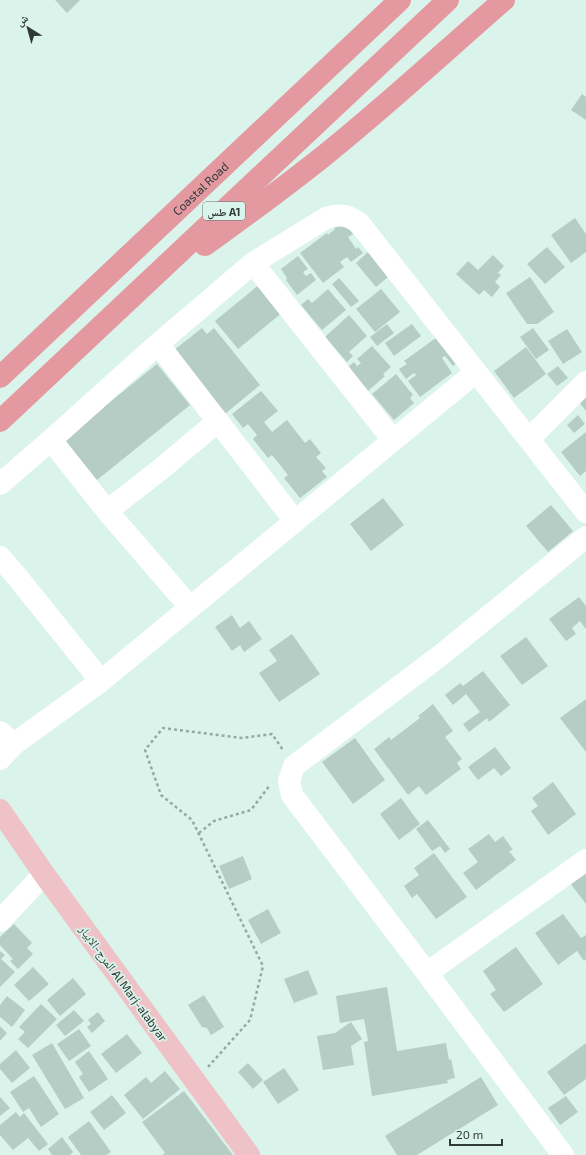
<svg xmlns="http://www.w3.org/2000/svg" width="586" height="1155" viewBox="0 0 586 1155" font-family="'Exo 2','Noto Naskh Arabic',sans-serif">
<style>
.building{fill:#b5cdc4}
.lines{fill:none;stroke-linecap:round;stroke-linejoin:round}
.path{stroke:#95a8a2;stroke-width:2.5;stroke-dasharray:3 3;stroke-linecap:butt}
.minor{stroke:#fff;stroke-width:22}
.major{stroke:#efc2c7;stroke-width:22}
.highway{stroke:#e499a1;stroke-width:22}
.labels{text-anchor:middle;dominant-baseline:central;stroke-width:3.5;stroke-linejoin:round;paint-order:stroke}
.shield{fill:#daf4eb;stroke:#63726d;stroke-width:1}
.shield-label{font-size:11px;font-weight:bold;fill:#303a37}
.street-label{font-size:12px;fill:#303a37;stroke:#daf4eb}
</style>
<rect width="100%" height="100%" fill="#daf4eb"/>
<!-- building -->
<path class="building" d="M55,0H80L67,13Z
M582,94L586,97V120L571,110Z
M575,218L586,234V252L571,263L551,235Z
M343,221L353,234L348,237L356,249L358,247L363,253L351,262L347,257L340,262L344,267L323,283L300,253L327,233L328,235L335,229L334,227Z
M547,247L565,267L545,284L527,264Z
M368,252L388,277L376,287L356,263Z
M493,255L504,266L498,273L501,275L495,282L500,287L492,297L484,290L479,295L456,274L468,261L478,270Z
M298,256L308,269L303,272L306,276L311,273L316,280L297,295L286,280L287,278L281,269Z
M530,277L554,312L537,324H527L506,293Z
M339,278L359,301L351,307L332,284Z
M260,284L283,312L238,349L215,321Z
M328,289L346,310L322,330L301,305L308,299L312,303Z
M381,289L400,312L375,332L356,309Z
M349,315L367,336L349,352L353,356L347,362L325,337Z
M387,324L394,333L377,346L370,337Z
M412,324L421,336L394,356L385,343Z
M202,328L207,334L214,328L260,385L220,418L169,354Z
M533,328L549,350L536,359L520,337Z
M567,329L582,352L563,364L548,341Z
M440,335L459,361L453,366L445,356L442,358L452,373L420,397L408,381L416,375L414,373L406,379L399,369L407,364L404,361Z
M372,346L391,367L383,374L385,376L368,391L348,367L354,362L357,366L361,363L357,359Z
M526,347L546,374L514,398L494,371Z
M157,364L190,405L97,480L64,439Z
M558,366L568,378L557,386L547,374Z
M396,374L413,395L410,398L414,403L394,420L372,394Z
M261,391L278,411L264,422L272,432L287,420L305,443L310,439L321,453L316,457L326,468L322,471L327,477L300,498L284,478L288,475L272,455L268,458L253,439L257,435L248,424L243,428L232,414Z
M586,396V411L579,402Z
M578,415L585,424L574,433L567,425Z
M586,432V471L580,476L561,452Z
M383,498L404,525L371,551L350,524Z
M551,505L573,531L548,552L526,526Z
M579,597L586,606V629L580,621L572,628L576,634L566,641L549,619Z
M232,615L240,628L249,621L262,639L244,652L240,645L232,651L215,627Z
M292,634L320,674L279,702L259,673L277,661L269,650Z
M526,637L548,666L522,685L500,656Z
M483,671L510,705L489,722L487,718L469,732L463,724L480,712L466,694L453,705L445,695L460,683L463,686Z
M586,699V752L560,718Z
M433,704L453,731L445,737L462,759L457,763L461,769L426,795L419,786L408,795L374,749L389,737L391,740L420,718L418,716Z
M355,738L385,780L353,804L322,762Z
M495,747L511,768L501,776L494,768L478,780L468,767Z
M553,782L576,814L548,835L531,811L538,806L532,798Z
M401,798L420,824L399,840L380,814Z
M428,820L450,849L445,853L440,846L432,851L416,829Z
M489,834L495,842L503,836L513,850L509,851L516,860L476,890L463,873L478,862L468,849Z
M434,853L467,897L436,919L417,894L412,898L404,886L419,875L414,868Z
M243,856L252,879L229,889L219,866Z
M586,872V904L570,883Z
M268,909L281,933L261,944L248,920Z
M563,914L581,938L586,935V959L584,961L577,951L558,965L535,933Z
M14,924L32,943L27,948L33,954L18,969L10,961L13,959L0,945V937Z
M516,947L543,984L504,1012L490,994L496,990L483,971Z
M0,951L5,955L1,959L15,972L0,987Z
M33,967L49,984L29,1001L14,985Z
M308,970L318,994L294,1003L284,979Z
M73,978L86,994L60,1016L47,1000Z
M387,987L397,1051L446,1043L449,1060L451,1059L455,1078L447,1080L448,1083L372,1096L364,1042L368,1041L364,1019L340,1023L336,996Z
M204,995L224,1027L211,1035L207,1028L202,1027L188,1005Z
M7,996L25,1010L12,1027L0,1017V1005Z
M41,1004L57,1019L28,1048L18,1039L25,1032L19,1027Z
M74,1010L84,1021L65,1036L56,1025Z
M98,1012L105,1021L92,1033L87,1027L91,1024L88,1020Z
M351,1022L362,1039L351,1046L354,1065L323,1070L317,1036L335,1033Z
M0,1026L7,1033L0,1041Z
M79,1029L91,1046L69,1061L57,1044Z
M127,1034L142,1053L116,1073L101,1054Z
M52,1043L84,1098L65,1109L32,1055Z
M586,1043V1079L564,1095L547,1072Z
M16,1050L30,1068L12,1083L0,1069V1064Z
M89,1051L108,1079L89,1092L79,1077L83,1074L75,1062Z
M248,1063L263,1080L253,1089L238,1072Z
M284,1068L299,1090L278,1104L263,1082Z
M165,1071L180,1089L143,1119L124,1095L146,1077L151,1083Z
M34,1076L59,1114L41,1127L29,1108L23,1112L10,1092Z
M481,1077L498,1105L417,1155H397L385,1136Z
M184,1091L233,1155H162L165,1153L142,1122Z
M112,1095L126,1113L104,1130L90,1112Z
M566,1096L578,1112L560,1125L548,1108Z
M0,1097L10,1108L0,1116Z
M16,1112L20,1117L24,1113L48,1144L39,1151L28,1138L13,1150L0,1135V1125Z
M89,1121L111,1152L106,1155H81L68,1137Z
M62,1137L73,1152L70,1155H52L48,1149Z"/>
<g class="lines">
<!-- path -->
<path class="path" d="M199,833L214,821L251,810L270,785
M208,1067L250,1020L263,966L192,820L161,795L145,750L163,728L242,738L272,734L283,750"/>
<!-- minor -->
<path class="minor" d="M253,263L393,440
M158,344L295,521
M529,439L586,382
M51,440L107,511L190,607
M0,484L51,440L158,344L253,263L326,218C341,214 346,214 359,223L586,512
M107,511L161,469L218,421
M0,557L18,578L101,681
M0,732L14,744
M0,759L14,744L101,681L476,372
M0,921L44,874
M427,973L586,860
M563,1155L427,973L292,795L289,781L294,766L441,655L586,537"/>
<!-- major -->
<path class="major" d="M0,810L44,874L249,1155"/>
<!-- highway -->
<g class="highway">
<path d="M205,245C244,217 282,189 320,159C383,109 443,53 504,0"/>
<path id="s1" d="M0,377L400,0"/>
<path d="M0,421L448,0"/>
</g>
</g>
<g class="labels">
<!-- shield labels -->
<rect class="shield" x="203" y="202" width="42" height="18" rx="3"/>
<g class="shield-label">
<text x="224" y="211">طس A1</text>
</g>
<!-- street labels -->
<g class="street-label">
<text stroke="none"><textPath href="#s1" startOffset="275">Coastal Road</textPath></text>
<text transform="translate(124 983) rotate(54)">المرج-الابيار Al Marj-alabyar</text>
</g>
</g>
<!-- north arrow -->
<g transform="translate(28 28) rotate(323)" stroke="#daf4eb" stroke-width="3" paint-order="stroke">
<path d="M0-3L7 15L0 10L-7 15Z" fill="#303a37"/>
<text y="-6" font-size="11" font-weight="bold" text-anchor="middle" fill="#303a37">ش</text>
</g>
<!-- scale -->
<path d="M450 1139v6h52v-6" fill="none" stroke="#303a37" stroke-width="2"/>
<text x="456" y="1139" font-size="12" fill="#303a37" stroke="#daf4eb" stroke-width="3" paint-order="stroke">20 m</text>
</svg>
